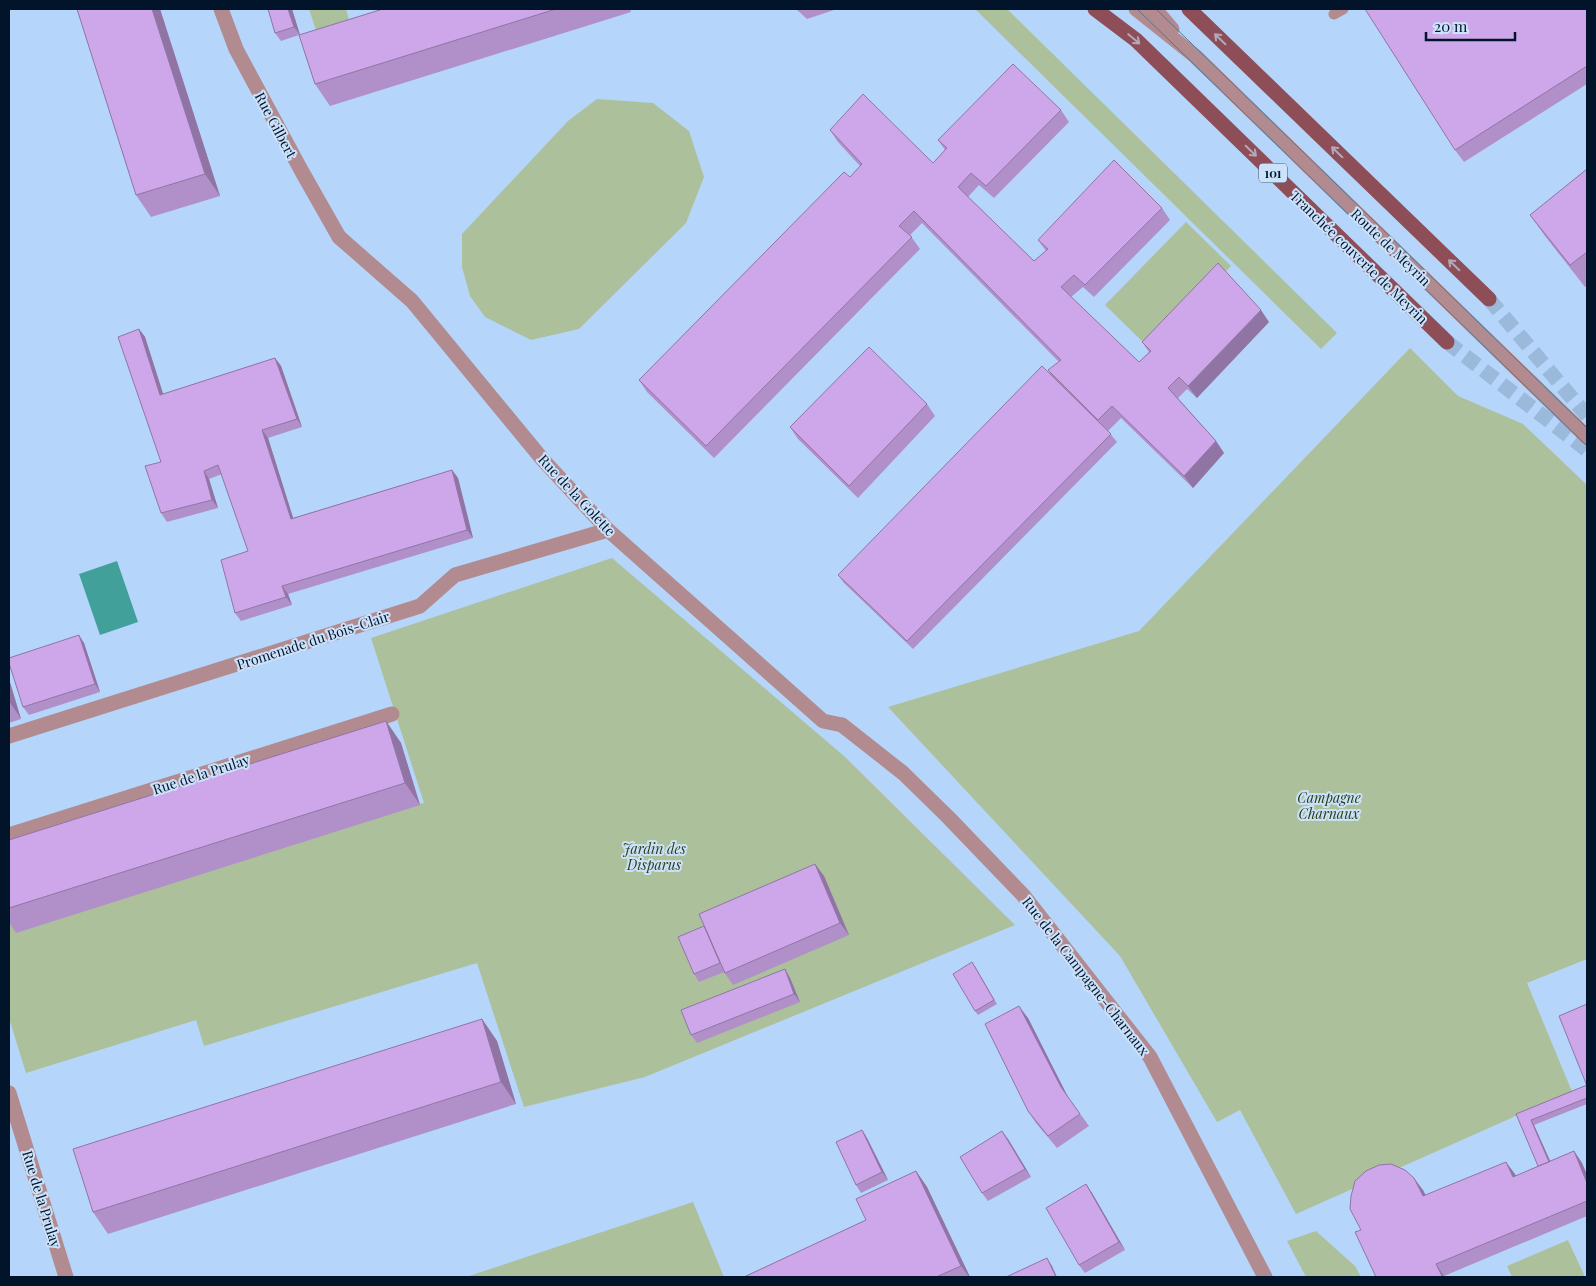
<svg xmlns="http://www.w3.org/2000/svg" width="1596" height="1286" viewBox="0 0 1596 1286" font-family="'Playfair Display',serif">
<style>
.green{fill:#acc09b}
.water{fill:#42a09b}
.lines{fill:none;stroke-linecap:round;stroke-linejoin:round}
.primary-tunnel{stroke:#9ab9db;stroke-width:15;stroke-dasharray:15 8;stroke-linecap:butt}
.service{stroke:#b18b8f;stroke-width:11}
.pedestrian{stroke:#b18b8f;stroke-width:15}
.minor{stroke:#b18b8f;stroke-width:15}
.tertiary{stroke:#b18b8f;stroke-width:15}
.primary{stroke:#8e4e58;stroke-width:15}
.tram{stroke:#597390;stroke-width:1}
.wall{fill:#b190ca}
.shaded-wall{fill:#9075a4}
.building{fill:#cea7eb;stroke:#9075a4}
.oneway{stroke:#b3a7ba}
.labels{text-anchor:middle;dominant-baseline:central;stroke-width:4;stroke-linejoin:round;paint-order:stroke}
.shield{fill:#cce2fb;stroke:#3e5268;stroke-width:1}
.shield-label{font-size:12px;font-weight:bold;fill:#011429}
.street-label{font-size:14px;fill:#011429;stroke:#cce2fb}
.park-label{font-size:14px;font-style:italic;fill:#293d12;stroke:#cce2fb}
</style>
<rect width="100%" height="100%" fill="#b5d6fa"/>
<!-- green -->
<path class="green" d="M309,9H346L349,20L316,30Z
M975,9H1007L1337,333L1321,349Z
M597,99L653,103L689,131L704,177L686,223L579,329L531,340L485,317L470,296L462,267V234L568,121Z
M1186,222L1231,266L1150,349L1105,305Z
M1410,348L1458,396L1523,424L1587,485V959L1527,983L1573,1094L1518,1115L1296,1214L1240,1110L1217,1122L1120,956L888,707L1139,631Z
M612,558L844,756L1015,925L645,1077L524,1107L477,963L204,1046L196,1020L26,1073L9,1018V910L424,803L371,638Z
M693,1202L724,1277H466Z
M1316,1231L1355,1266L1361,1277H1306L1287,1241Z
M1568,1240L1585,1277H1512L1507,1266Z"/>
<!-- water -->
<path class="water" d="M117,561L138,622L100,635L79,574Z"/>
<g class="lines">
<!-- primary-tunnel -->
<path class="primary-tunnel" d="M1489,299L1587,416
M1447,342L1587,450"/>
<!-- service -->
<path class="service" d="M1334,14L1343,9"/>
<!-- pedestrian -->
<path class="pedestrian" d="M339,237L412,301L543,460L608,530L823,721L842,725
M9,736L420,606L455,575L608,530
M9,835L392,714"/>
<!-- minor -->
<path class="minor" d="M221,9L236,49L301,170L339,237
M842,725L903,773L948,817L1023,895L1150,1057L1265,1277
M9,1093L66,1277"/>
<!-- tertiary -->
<path class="tertiary" d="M1136,9L1195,56L1587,437
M1155,9L1172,29"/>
<!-- primary -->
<path class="primary" d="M1095,9L1136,40L1447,342
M1189,9L1489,299"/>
<!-- tram -->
<path class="tram" d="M1137,9L1587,446
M1156,9L1587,428"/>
</g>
<!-- wall -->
<path class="wall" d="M77,9H160L220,196L151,217L136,195Z
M268,9H292L300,35L383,9H630L631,12L330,106L315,84L299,35L281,41L275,33Z
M796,9H837L807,19Z
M1587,9V84L1464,162L1455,150Z
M1061,110L1069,122L994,198L979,185L968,197L1034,261L1046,251L1038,240L1162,208L1170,220L1094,297L1083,287L1071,297L1139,362L1149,352L1142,342L1269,322L1197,398L1187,389L1178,398L1216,441L1224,453L1193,488L1121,418L1108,431L1117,442L913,649L844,583L838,575L1051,375L1048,370L1059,362L922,223L910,235L920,249L714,458L647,392L639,380L850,177L860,166L838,142L830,130L933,163L945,150L938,140Z
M1587,169V285L1585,287L1545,236L1530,215Z
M139,329L145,337L163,394L275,358L281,366L302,427L268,438L293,518L452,470L458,478L473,538L288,594L292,605L241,621L235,613L248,551L222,474L209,479L218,508L167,522L161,513V462Z
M927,404L935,416L858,498L798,439L790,427Z
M84,643L100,692L29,715L23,707Z
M9,679L21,719L9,723Z
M386,721L401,743L420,805L16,933L9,922V840Z
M815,864L824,876L849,935L733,985L724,972L699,982L694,974L704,926Z
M975,966L997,1004L978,1015L975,1011Z
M785,969L790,978L800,1002L697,1043L691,1035Z
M1587,1004V1104L1534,1125L1550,1161L1574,1151L1582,1163L1587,1175V1216L1444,1276L1445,1277H1376L1361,1230L1423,1190L1425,1195L1515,1174L1516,1176L1538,1166L1516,1114L1587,1085Z
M1028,1018L1068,1097L1089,1126L1057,1148L1036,1123L1028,1111Z
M482,1019L497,1041L516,1104L108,1234L93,1212Z
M862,1130L867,1138L888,1180L861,1193L856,1185Z
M1008,1139L1031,1177L988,1201L982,1193Z
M916,1171L927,1187L970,1277H744L866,1220Z
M1086,1184L1092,1193L1125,1250L1085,1273L1079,1265Z"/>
<!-- shaded-wall -->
<path class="shaded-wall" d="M152,9H160L220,196L205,174Z
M288,9H292L300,35L294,27Z
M1261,310L1269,322L1197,398L1188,386Z
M139,329L145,337L166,403L160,395Z
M275,358L281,366L302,427L297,419Z
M262,430L268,438L296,527L291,519Z
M1216,441L1224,453L1193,488L1184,476Z
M452,470L458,478L473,538L467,530Z
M204,471L209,479L218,508L212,500Z
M282,586L288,594L292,605L286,597Z
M79,635L84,643L100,692L95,684Z
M9,679L21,719L9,701Z
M386,721L401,743L420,805L405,783Z
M815,864L824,876L849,935L840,923Z
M785,969L790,978L800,1002L794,994Z
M1019,1006L1028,1018L1069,1099L1061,1087Z
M482,1019L497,1041L516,1104L501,1082Z
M1531,1120L1534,1125L1556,1174L1553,1170Z
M862,1130L867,1138L888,1180L882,1172Z
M1002,1131L1008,1139L1031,1177L1025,1169Z
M1574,1151L1582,1163L1587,1175V1183Z
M1506,1162L1515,1174L1521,1189L1513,1177Z
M916,1171L927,1187L970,1277H969L961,1266Z
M1414,1178L1423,1190L1432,1208L1423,1196Z
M1086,1184L1092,1193L1125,1250L1119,1242Z
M1047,1258L1052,1266L1057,1277H1056Z
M1436,1264L1444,1276L1445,1277H1442Z"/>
<!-- building -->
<path class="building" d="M77,9H152L205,174L136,195Z
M268,9H288L294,27L275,33Z
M383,9H556L315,84L299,35Z
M1365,9H1587V66L1455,150Z
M1013,64L1061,110L986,186L971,173L958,187L1034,261L1048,249L1038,240L1114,160L1162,208L1085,285L1074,275L1061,287L1139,362L1151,351L1142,342L1218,263L1261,310L1188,386L1179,377L1168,388L1216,441L1184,476L1112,406L1098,420L1048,370L1061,360L914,211L899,226L912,237L706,446L639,380L844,172L850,177L862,164L830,130L863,94L933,163L947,148L938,140Z
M1587,169V252L1570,265L1530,215Z
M139,329L160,395L275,358L297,419L262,430L291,519L452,470L467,530L282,586L286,597L235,613L221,560L248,551L218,465L204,471L212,500L161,513L145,466L161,462L118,337Z
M869,347L927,404L849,486L790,427Z
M1042,366L1111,434L907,641L838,575Z
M79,635L95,684L23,707L9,663V658Z
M386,721L405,783L9,908V840Z
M815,864L840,923L725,973L699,914Z
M704,926L720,963L694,974L678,937Z
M972,962L994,1000L975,1011L953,974Z
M785,969L794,994L691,1035L681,1010Z
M1587,1004V1086L1559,1016Z
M1019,1006L1061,1087L1080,1114L1048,1136L1028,1111L985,1024Z
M482,1019L501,1082L93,1212L73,1149Z
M1587,1085V1098L1531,1120L1549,1162L1538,1166L1516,1114Z
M862,1130L882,1172L856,1185L836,1142Z
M1002,1131L1025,1169L982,1193L960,1157Z
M1574,1151L1587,1183V1201L1436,1264L1442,1276L1439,1277H1376L1355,1232L1361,1230L1350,1209L1351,1196L1355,1181L1366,1171L1379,1165L1391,1164L1405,1170L1414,1178L1423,1196L1506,1162L1513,1177Z
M916,1171L961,1266L936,1277H744L866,1220L856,1199Z
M1086,1184L1119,1242L1079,1265L1046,1208Z
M1047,1258L1056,1277H1006Z"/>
<!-- one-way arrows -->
<defs><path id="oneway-shaft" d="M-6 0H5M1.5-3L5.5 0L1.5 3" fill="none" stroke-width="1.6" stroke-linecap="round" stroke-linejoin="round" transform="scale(1.25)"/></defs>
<g class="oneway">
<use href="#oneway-shaft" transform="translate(1134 39) rotate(40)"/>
<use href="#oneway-shaft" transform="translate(1220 39) rotate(-136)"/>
<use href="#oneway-shaft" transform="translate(1251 151) rotate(44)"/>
<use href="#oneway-shaft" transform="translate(1337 152) rotate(-136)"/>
<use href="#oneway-shaft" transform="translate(1454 265) rotate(-136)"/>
</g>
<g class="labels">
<!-- shield labels -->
<rect class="shield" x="1259" y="163.5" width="28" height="19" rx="4"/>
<g class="shield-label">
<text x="1273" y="173">101</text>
</g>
<!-- street labels -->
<g class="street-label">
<text transform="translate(276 125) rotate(62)">Rue Gilbert</text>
<text transform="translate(1391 247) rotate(44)">Route de Meyrin</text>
<text transform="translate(1359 257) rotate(44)">Tranchée couverte de Meyrin</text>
<text transform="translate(577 495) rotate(47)">Rue de la Golette</text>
<text transform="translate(313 640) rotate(-18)">Promenade du Bois-Clair</text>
<text transform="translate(201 774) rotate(-18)">Rue de la Prulay</text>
<text transform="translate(1086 976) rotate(52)">Rue de la Campagne-Charnaux</text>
<text transform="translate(42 1199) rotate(73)">Rue de la Prulay</text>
</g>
<!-- park labels -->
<g class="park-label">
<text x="1329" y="797">Campagne<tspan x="1329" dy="16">Charnaux</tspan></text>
<text x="654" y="848">Jardin des<tspan x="654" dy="16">Disparus</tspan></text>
</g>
</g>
<!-- border -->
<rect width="1596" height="1286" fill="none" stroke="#011429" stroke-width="20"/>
<!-- scale -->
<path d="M1426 32v8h89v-8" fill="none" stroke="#011429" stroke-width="2.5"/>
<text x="1434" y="32" font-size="15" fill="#011429" stroke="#cce2fb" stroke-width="4" paint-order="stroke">20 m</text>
</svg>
